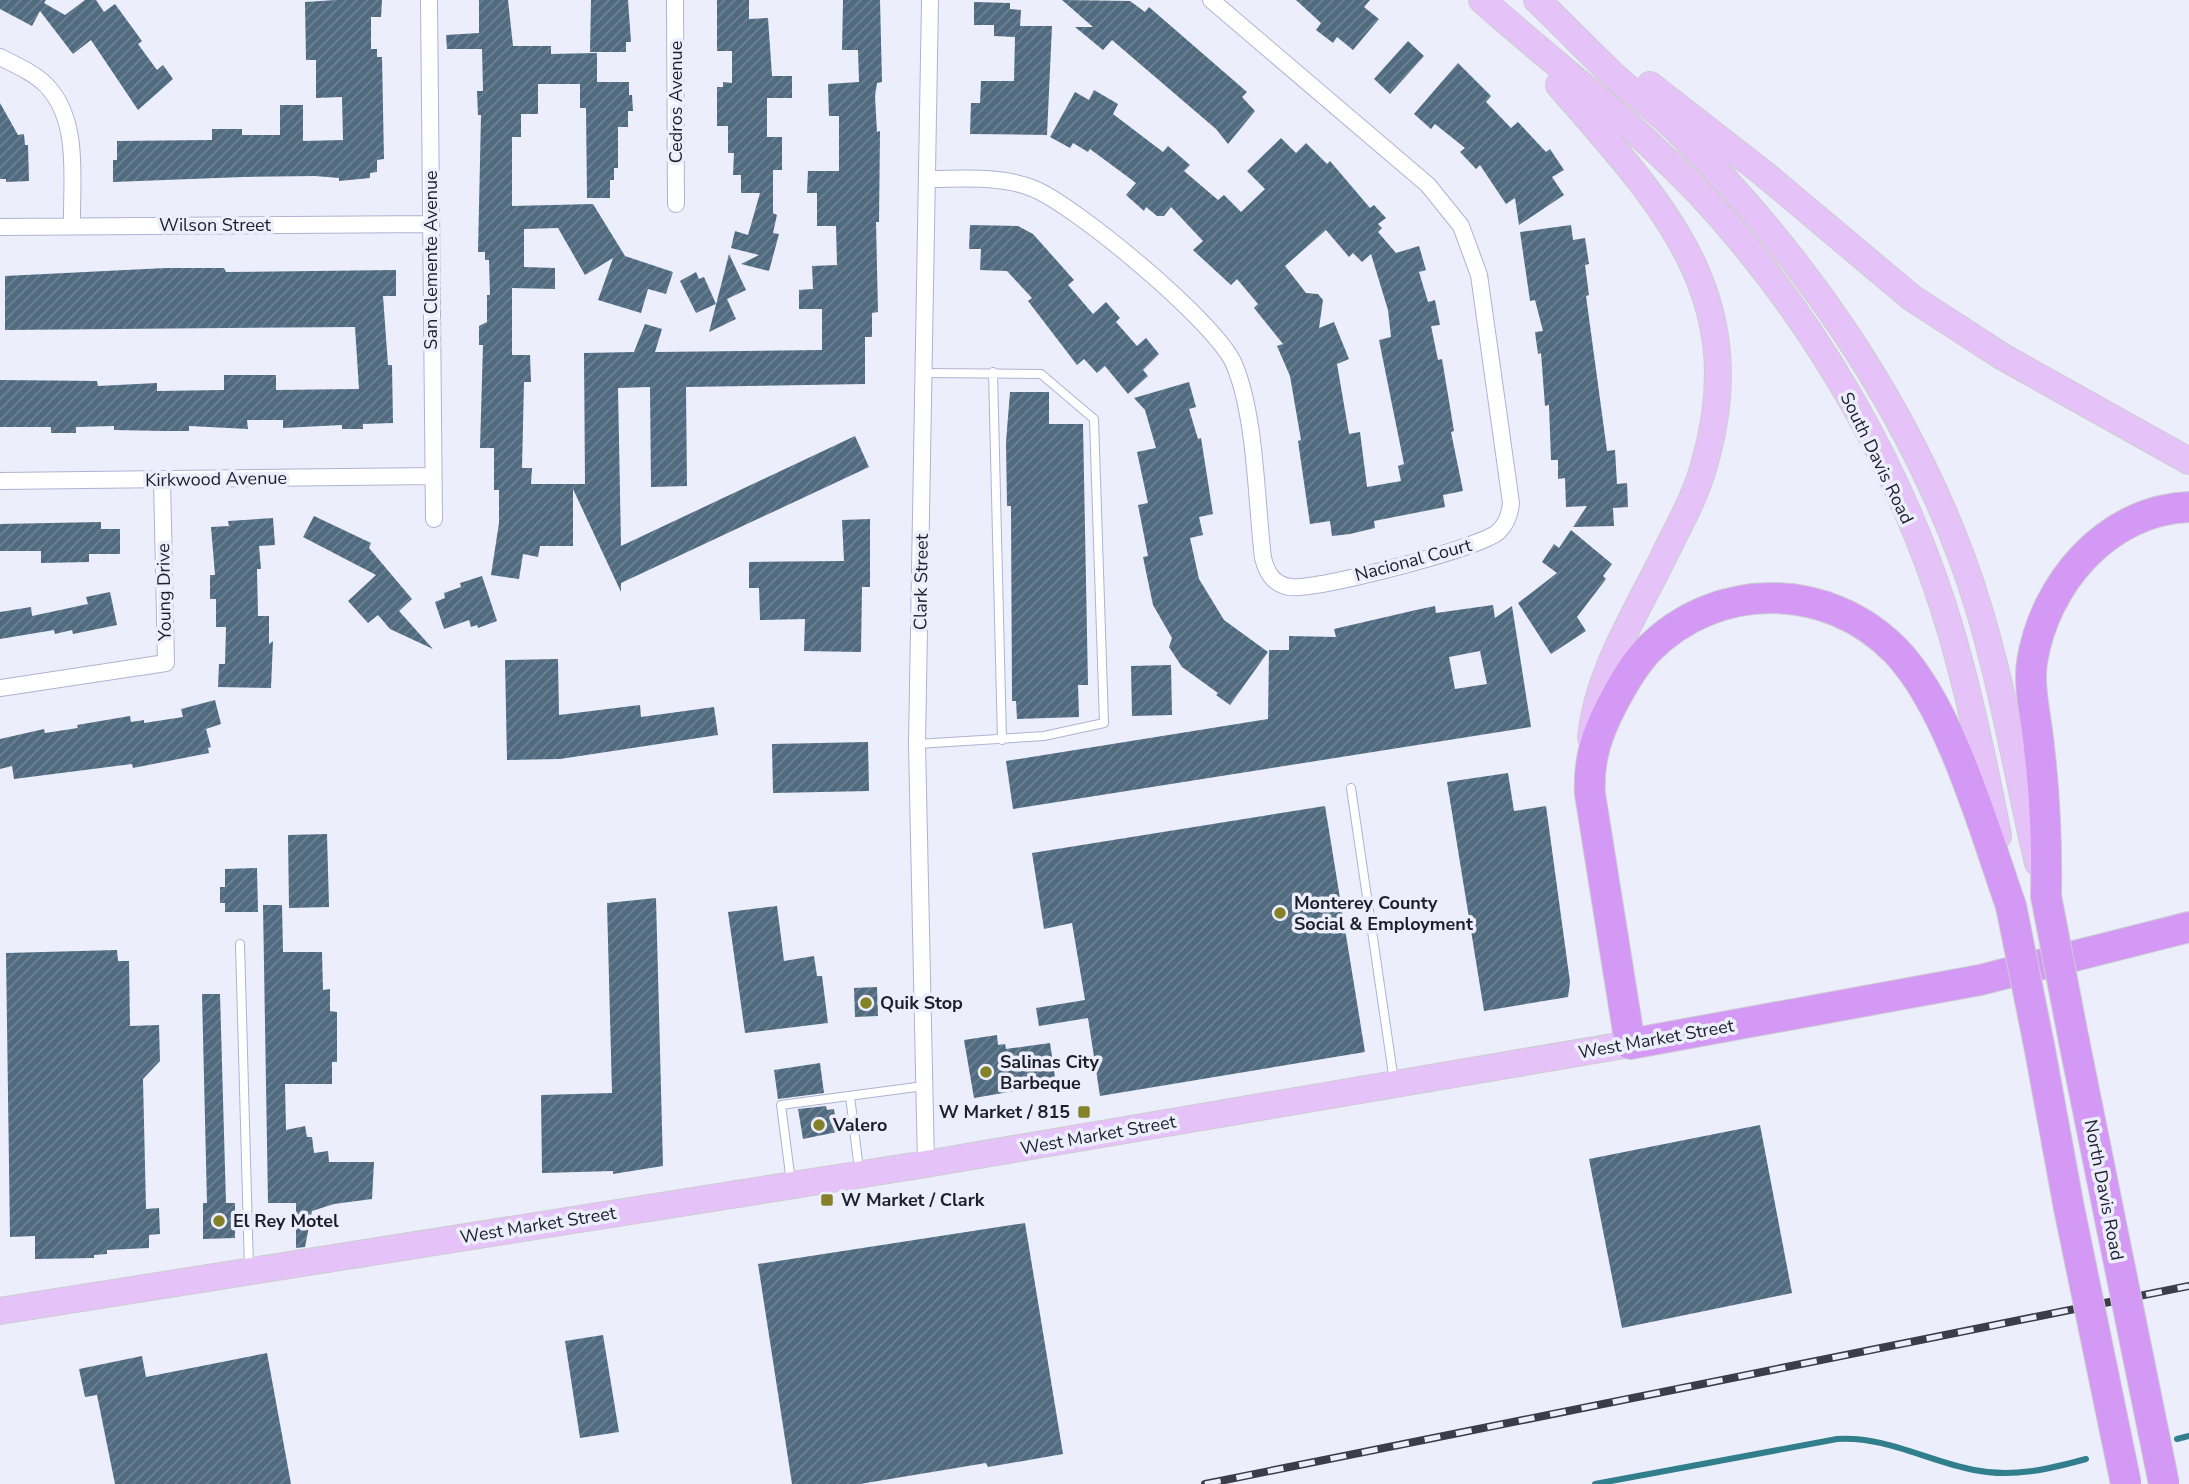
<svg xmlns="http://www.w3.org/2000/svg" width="2189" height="1484" viewBox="0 0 2189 1484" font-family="'Nunito Sans',sans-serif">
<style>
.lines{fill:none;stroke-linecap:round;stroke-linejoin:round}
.stream{stroke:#317e8d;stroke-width:6}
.building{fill:url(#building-hatch);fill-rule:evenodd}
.lane-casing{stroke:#aeb3d3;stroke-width:10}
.street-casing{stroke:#aeb3d3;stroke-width:18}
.primary-casing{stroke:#cdced0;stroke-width:28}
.highway-casing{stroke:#cdced0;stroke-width:32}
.lane{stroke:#fff;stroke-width:8}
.street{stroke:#fff;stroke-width:16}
.primary{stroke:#e5c2f8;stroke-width:26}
.highway{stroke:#d399f4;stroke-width:30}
.rail-casing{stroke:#3b3d49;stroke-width:8}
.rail{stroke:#eceefc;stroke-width:5;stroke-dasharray:16;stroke-linecap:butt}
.highway-bridge-casing{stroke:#cdced0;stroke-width:32;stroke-linecap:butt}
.highway-bridge{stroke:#d399f4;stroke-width:30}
.poi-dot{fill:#848129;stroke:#eceefc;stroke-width:2.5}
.labels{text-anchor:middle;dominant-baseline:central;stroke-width:7;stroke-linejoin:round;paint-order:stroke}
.street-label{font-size:18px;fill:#1d1f2b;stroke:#eceefc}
.poi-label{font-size:18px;font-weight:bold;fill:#1d1f2b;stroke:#eceefc;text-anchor:start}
</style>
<defs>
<pattern id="building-hatch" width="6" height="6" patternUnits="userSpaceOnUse" patternTransform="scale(1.75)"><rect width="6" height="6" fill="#506a80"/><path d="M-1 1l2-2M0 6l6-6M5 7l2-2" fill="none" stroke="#708393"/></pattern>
</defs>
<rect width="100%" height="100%" fill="#eceefc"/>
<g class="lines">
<!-- stream -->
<path class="stream" d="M2177,1439L2189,1436
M1595,1484L1837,1439C1886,1436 1927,1461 1974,1470C2013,1478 2049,1469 2086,1459"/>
</g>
<!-- building -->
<path class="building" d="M0,0H46L44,3L65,15L85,0H96L104,12L115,4L142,41L138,44L157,70L163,65L173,79L138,110L91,40L73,54L40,11L32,26L0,9Z
M336,0H382L381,17H371V49H377V57H382L384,159L377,160V172L370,173V178L339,181V178L315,176L243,177L113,182V160H117V141L212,140V129H242V135H280V105H303V141L343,140L342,97L316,98V60H306L305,2Z
M479,0H508L513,46H551V54L597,53V82H629V95H632L633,111H628V127H618V168H614V180H610V198H587L586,108H580V84H538V114H521V137H512V206L593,204L625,256L673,272L666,294L648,289L641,313L598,300L613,258L585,275L558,228L524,229V267L555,268V289L512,288V355H530L531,382H524L522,468H532L531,484H585L584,353L634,352L645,324L662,329L655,352L822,350V309H799V290L813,289L812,266L837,265L836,226H817V193H807L808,171H839V116H829L828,84L859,82L858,50H842L843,0H880L882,82L877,83L875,96L877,132L880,131L879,222H876L878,312L872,313V337H865V384L686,387L687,486L651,487L650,387L618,388L621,546L855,436L869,467L621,583V592L573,489V546H540L538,557L523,554L519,579L491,575L499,523V490H494V448H480L483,345H479V326L487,322V295H490L489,260H485V252H478L481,115H478L477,91H483L482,49H447L446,35L479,33Z
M591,0H628L631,42H626V52H590Z
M717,0H749V19L768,18L772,76H792V98H767V137H782V170H773V213L777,215L773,233L779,234L769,271L741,264L759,255L731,248L735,231L748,235L760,193H741V175H733L734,153H728V126H717V87H723V82L732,83V51H717Z
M1062,0L1130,1L1145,12L1149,7L1247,92L1242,97L1255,111L1228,144L1216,129L1112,40L1103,50L1075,27H1093Z
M1296,0H1370L1364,7L1379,19L1353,50L1337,37L1333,43L1316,30L1321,23Z
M974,2L1010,3V9L1021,10L1020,26H1052L1047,135L970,134L971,103H980L981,81H1014L1015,37L994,36V25H974Z
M1408,41L1424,56L1390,94L1374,79Z
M1458,63L1491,96L1486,102L1511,128L1518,122L1546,152L1550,149L1564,170L1552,177L1564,195L1519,225L1515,198L1506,204L1480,165L1476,169L1460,152L1465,148L1435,124L1431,129L1414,114Z
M1094,90L1118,104L1113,114L1163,152L1168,146L1190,165L1184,171L1218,200L1224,195L1241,212L1265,189L1247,171L1281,138L1296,153L1306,143L1327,164L1330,161L1370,208L1374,205L1386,218L1378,224L1382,228L1378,232L1396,253L1419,246L1426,270L1419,272L1428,302L1435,300L1440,325L1431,326L1438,360L1442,359L1454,431L1451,432L1463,491L1443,495L1445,507L1374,521L1375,528L1350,534L1332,536L1330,521L1310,524L1298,441L1301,440L1290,376L1277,346L1283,344L1254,308L1258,304L1237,279L1231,285L1193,250L1203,241L1171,207L1164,216H1157L1146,207L1144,211L1126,195L1136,183L1090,149L1088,152L1073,143L1070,148L1050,137L1075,92L1089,100ZM1326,230L1349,257L1353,253L1362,262L1371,254L1388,310L1391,337L1379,340L1404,464L1398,466L1401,481L1367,487L1360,432L1349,434L1337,364L1349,359L1334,322L1319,328L1323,300L1318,294L1306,293L1285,266Z
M0,103L18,135L24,134L25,145H28L29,181L6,182V179H0Z
M970,225L1018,226L1033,234L1074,280L1068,285L1093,314L1106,302L1120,318L1116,322L1137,346L1146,338L1159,354L1143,370L1148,376L1128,394L1105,366L1097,373L1084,359L1077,365L1028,301L1032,298L1007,271L980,270L981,249H969Z
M1571,225L1573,240L1585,238L1589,264L1585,265L1589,295L1586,296L1607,451L1615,450L1617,484L1627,483L1628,507L1613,508L1614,526L1573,527L1587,506L1566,507L1565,478L1558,479V460H1551L1549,405L1545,406L1541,353L1538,354L1535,332L1543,331L1535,300L1530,301L1520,232Z
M729,254L746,290L727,299L736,319L709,332Z
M166,268H224L226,272L396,270V296H383L388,365H392L393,423L363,424V429H342V425L283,428V420H247L248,429L189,426V431H166L114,430V426L76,427V433H51V427H0V380L97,381L98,386L157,383V391L224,390V375H276V390L359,389L355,327L5,330V276Z
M696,272L699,279L704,277L716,304L696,313L680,281Z
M1189,382L1196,407L1189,409L1198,439L1201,438L1213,514L1199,517L1203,535L1190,538L1199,579L1224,620L1268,652L1230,705L1216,695L1218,693L1182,667L1169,647L1172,638L1153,605L1143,557L1148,556L1138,505L1148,503L1137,452L1156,448L1145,410L1134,398Z
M1010,392H1049V424H1083L1088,685H1078L1079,717L1017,719L1016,701H1012L1011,506H1007L1006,442Z
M314,516L371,543L369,548L412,599L399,611L433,649L390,629L378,615L368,623L348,601L376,575L303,537Z
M273,518L275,545L259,546L261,569H257L258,616H269V644L273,641L271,688L218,687L219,664H225L226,627H216V599H210V575H215L211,527L229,526L228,521Z
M870,519V587H862L861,652L804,651L805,619L760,620L759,588H749V562L844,561L842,520Z
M101,522V529H120V554H89V562L41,563V551H0V524Z
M1571,530L1612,564L1603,576L1606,579L1577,617L1586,631L1551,654L1518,603L1557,573L1542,562L1554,544L1559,548Z
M482,576L497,621L478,628L477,625L471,627L469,620L444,629L435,602L445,598L444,593L461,587L460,583Z
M110,592L117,625L73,634L72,630L55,634L54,630L0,639V612L31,607L32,616L88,604L86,597Z
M1493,605L1495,618L1512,606L1531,727L1013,809L1006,761L1268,719L1269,650H1289V636L1336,637L1334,629L1416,610L1435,606L1436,613ZM1480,651L1487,684L1455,689L1449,657Z
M558,659L559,715L640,705L641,717L714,707L718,735L560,759L507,760L505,660Z
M1171,665L1172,715L1132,716L1131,666Z
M215,700L221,724L206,729L211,747L208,748L209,753L133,768L132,764L14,779L12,766L0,769V739L44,729L45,733L78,728L77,725L130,716L131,722L144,720V723L183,717L181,709Z
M868,742L869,791L773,793L772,744Z
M1508,773L1514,811L1546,806L1570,982L1568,997L1484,1011L1447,782Z
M1325,806L1365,1052L1100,1096L1088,1018L1039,1026L1036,1008L1085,1000L1072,923L1044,929L1032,853Z
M327,834L329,907L289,908L288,835Z
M257,868L258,912H225V903H220V887H225V869Z
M656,898L663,1166L613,1174V1171L542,1173L541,1095L612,1093L607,903Z
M263,905H282L283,952H322L323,990L330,989V1011L337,1012V1062H332V1084H285L286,1130L305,1126L307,1137H312L314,1153L328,1151L329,1162H374L372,1199L334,1204L312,1211L305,1247L296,1248V1203H268Z
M777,906L784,961L814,956L817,976H822L828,1023L745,1033L728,912Z
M117,950L118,961H129L130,1026L159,1025L160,1061L143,1079L146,1209L159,1208L160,1234L149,1235V1248L107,1250V1254L94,1255V1258L35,1259V1236L10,1237L6,953Z
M877,987L878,1016L855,1017L854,988Z
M202,994H220L226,1203H235V1238L203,1239V1203H207Z
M997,1035L998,1045L1005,1044L1006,1049L1050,1043L1056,1084L974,1098L964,1040Z
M820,1063L824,1093L778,1099L774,1070Z
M826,1106L827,1110L834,1109L837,1132L803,1139L798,1109Z
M1760,1125L1792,1293L1622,1328L1589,1159Z
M1025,1223L1063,1454L988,1467L986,1463L860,1484H792L758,1264Z
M603,1335L619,1432L580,1438L565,1341Z
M267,1353L291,1484H115L97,1395L85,1397L79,1369L142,1356L146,1377Z"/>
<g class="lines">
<defs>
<path id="lane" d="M993,372L1002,740
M917,744L1044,736L1104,723L1094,419L1041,374L924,373
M1351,788L1394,1081
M240,944L249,1268
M850,1096L859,1170
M791,1182L781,1105L924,1086"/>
<path id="street" d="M429,0L434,519
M675,0L676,204
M0,57C16,65 34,73 46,85C81,121 71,181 72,226
M927,179C962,179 998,175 1032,188C1074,204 1217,323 1234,364C1256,416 1256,500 1263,558C1267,573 1273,584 1290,587C1315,591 1480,548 1498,532C1507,524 1510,514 1511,503L1479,275L1461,226L1428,185L1211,0
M0,227L431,224
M0,481L433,476
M0,688L166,663L162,479
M926,1164L917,744L930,0"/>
<path id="primary" d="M1482,0C1554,64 1633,123 1699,193C1814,316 1905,473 1952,635C1971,701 1985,768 1998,836
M1537,0C1562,24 1587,50 1612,74C1634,94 1659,112 1680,133C1802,254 1903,399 1963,561C1999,659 2014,762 2038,863
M1559,85C1661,203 1754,295 1704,465C1695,499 1676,530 1661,562C1633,618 1597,675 1591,738
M1650,85L1763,173L1912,298L2003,357L2189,461
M0,1311L926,1164L1630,1044"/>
<path id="highway" d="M2046,896C2047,845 2045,797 2039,747C2037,721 2028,688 2032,662C2044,585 2106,510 2189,507
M2011,906C1985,832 1950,707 1896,651C1828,581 1717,580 1648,650C1633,666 1623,684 1613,703C1597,733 1588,760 1590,794L1630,1044L1980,980L2189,927
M2074,1041L2108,1209
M2039,1045L2069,1208"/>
</defs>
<!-- lane casing -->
<use href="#lane" class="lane-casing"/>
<!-- street casing -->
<use href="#street" class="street-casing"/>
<!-- primary casing -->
<use href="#primary" class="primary-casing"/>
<!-- highway casing -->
<use href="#highway" class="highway-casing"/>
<!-- lane -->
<use href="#lane" class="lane"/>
<!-- street -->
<use href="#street" class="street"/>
<!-- primary -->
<use href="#primary" class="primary"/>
<!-- highway -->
<use href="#highway" class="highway"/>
<defs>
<path id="rail" d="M1205,1484L2189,1286"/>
</defs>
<!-- rail casing -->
<use href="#rail" class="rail-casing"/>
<!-- rail -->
<use href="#rail" class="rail"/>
<defs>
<path id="highway-bridge" d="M2046,896L2074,1041
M2011,906L2039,1045
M2069,1208L2126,1484
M2108,1209L2164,1484"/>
</defs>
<!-- highway-bridge casing -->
<use href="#highway-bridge" class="highway-bridge-casing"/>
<!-- highway-bridge -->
<use href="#highway-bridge" class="highway-bridge"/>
</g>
<!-- markers -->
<g class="poi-dot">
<circle cx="1280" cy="913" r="7"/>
<circle cx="866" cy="1003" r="7"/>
<circle cx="986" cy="1072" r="7"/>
<rect x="1077" y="1105" width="14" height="14" rx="3.5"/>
<circle cx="819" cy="1125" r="7"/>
<rect x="820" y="1193" width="14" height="14" rx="3.5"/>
<circle cx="219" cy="1221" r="7"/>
</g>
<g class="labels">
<!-- street labels -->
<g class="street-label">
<text transform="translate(676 102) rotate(-90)">Cedros Avenue</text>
<text x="215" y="225">Wilson Street</text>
<text transform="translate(431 260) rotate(-90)">San Clemente Avenue</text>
<text transform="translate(1877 458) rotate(64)">South Davis Road</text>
<text transform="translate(216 479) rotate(-1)">Kirkwood Avenue</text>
<text transform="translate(1413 560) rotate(-15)">Nacional Court</text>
<text transform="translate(921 582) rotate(-89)">Clark Street</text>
<text transform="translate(164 592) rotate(-91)">Young Drive</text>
<text transform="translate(1656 1039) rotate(-10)">West Market Street</text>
<text transform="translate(1098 1135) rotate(-10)">West Market Street</text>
<text transform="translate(2104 1190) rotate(79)">North Davis Road</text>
<text transform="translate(538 1225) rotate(-9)">West Market Street</text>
</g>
<!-- poi labels -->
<g class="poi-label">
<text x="1294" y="903">Monterey County<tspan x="1294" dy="21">Social &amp; Employment</tspan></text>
<text x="880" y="1003">Quik Stop</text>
<text x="1000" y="1062">Salinas City<tspan x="1000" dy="21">Barbeque</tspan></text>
<text x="1070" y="1112" text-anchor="end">W Market / 815</text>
<text x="833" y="1125">Valero</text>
<text x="841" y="1200">W Market / Clark</text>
<text x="233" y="1221">El Rey Motel</text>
</g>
</g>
</svg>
